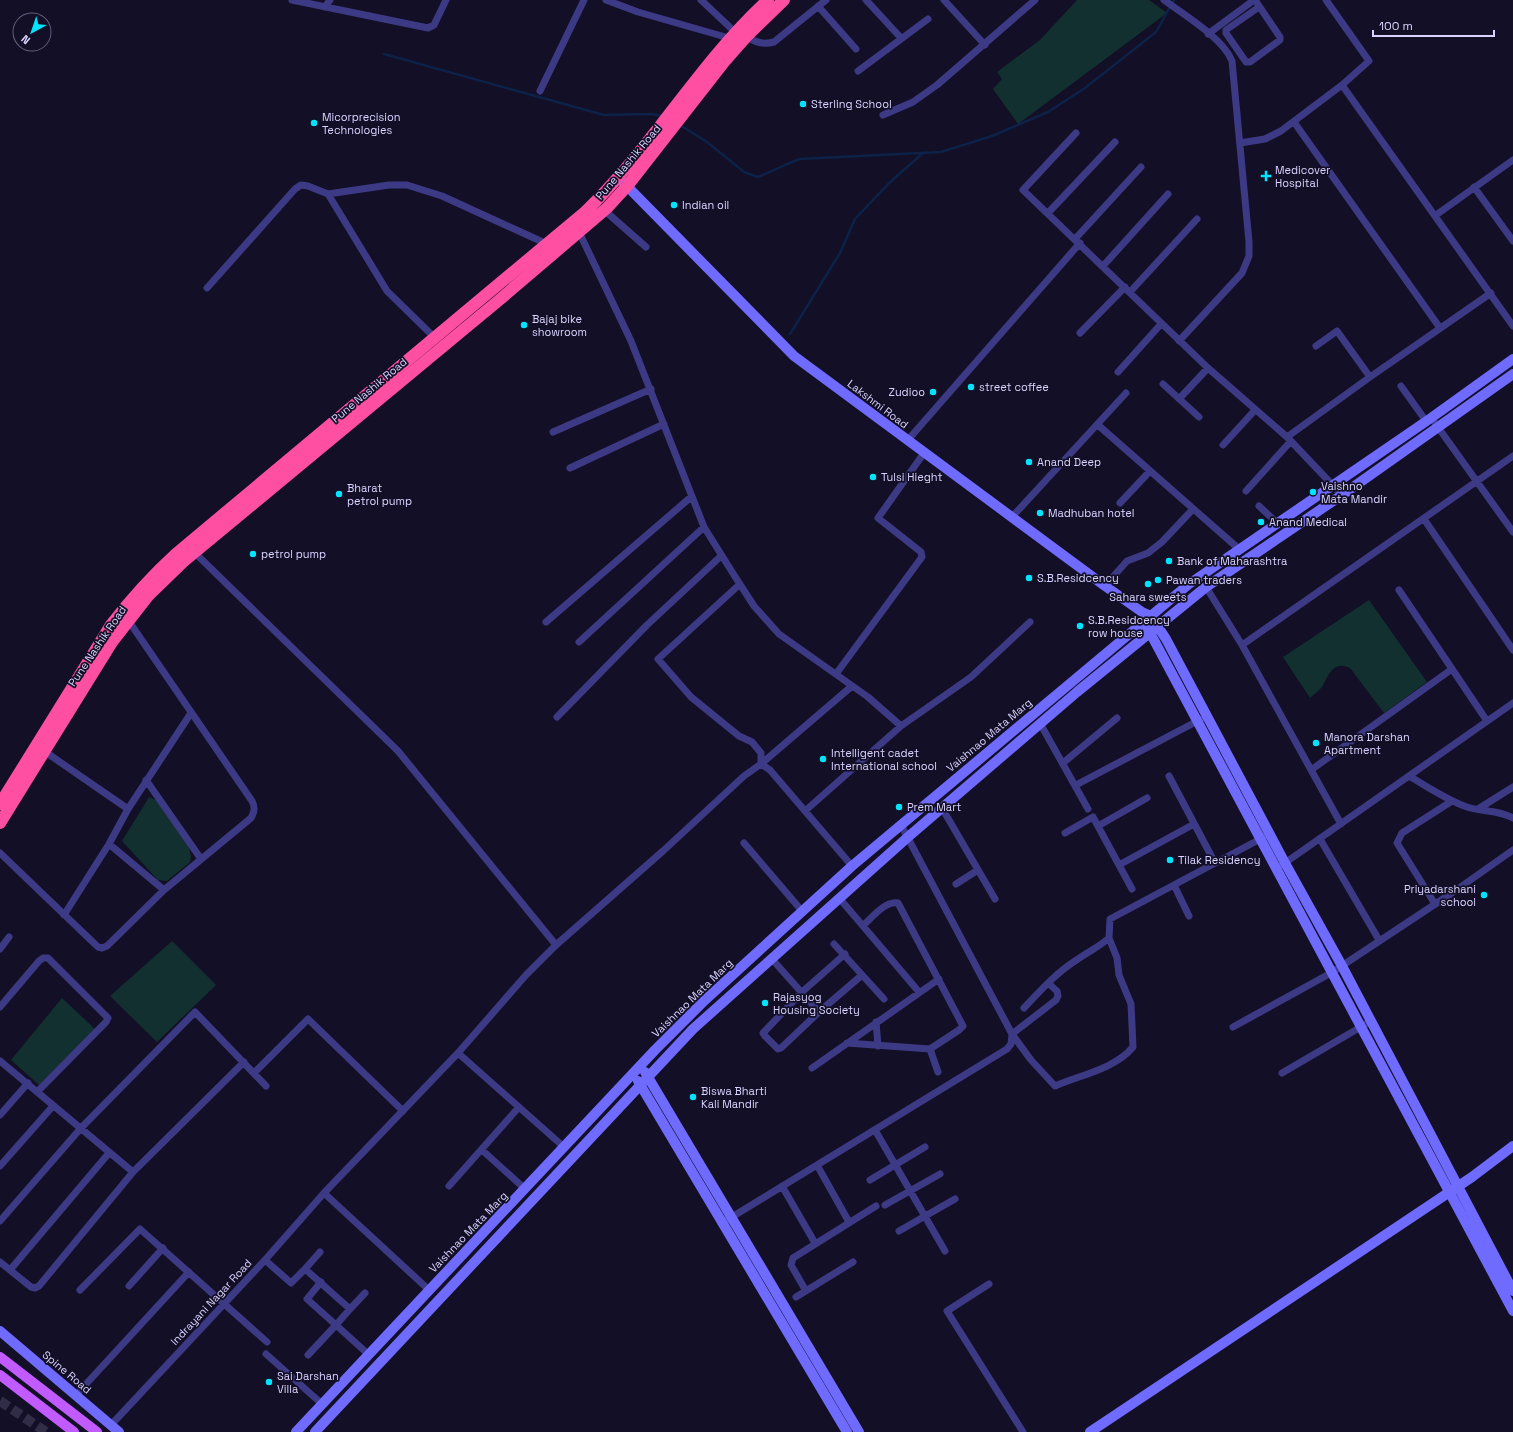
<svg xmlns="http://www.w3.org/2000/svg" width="1513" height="1432" viewBox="0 0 1513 1432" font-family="'Space Grotesk',sans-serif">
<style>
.green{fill:#12302f}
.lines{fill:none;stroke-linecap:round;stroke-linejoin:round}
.stream{stroke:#0c2248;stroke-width:2.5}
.secondary-tunnel{stroke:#312d47;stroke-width:10;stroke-dasharray:10 5;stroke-linecap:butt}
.street{stroke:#3d3a85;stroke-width:7}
.secondary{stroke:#6f6bff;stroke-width:10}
.primary{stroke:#c25bff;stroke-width:10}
.highway{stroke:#ff4fa3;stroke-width:12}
.poi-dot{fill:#00e5ff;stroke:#130f26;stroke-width:1.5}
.labels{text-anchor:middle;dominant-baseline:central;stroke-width:3.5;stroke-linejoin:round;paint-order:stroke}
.poi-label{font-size:11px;fill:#d9d4ff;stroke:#130f26;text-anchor:start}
.street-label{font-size:11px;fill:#d9d4ff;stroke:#130f26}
</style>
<rect width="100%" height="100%" fill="#130f26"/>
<!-- green -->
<path class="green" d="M1077,0H1149L1167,13L1018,124L993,89L1002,79L997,72L1040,40Z
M1369,600L1427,682L1384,713L1350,668C1333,660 1329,675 1322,687C1319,691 1314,694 1310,698L1283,657Z
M149,797L156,800L189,847L191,857L190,862L167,881L158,880L122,841Z
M172,941L216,985L157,1042L110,996Z
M62,998L95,1029L39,1085L11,1060Z"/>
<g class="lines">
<!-- stream -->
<path class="stream" d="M384,54L604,115L651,114L663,116
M680,125L707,142L744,172L758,177L799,159L941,152L992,136L1048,112L1085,88L1156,32L1174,0
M790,334L840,253L855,219L889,183L923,153"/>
<!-- secondary-tunnel -->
<path class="secondary-tunnel" d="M0,1401L46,1432"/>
<!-- street -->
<path class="street" d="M292,0L428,28L434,25L446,0
M606,0L638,12L729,38
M701,0L735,32
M866,0L901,38
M944,0L985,45
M1164,0C1184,15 1223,38 1232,61L1249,242V256L1242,273L1179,341
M1255,0L1280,37V40L1250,62H1246L1226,33V30L1259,7
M818,6L856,49
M325,7L330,0
M1208,34L1254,0
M746,37C756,42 763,45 774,42L826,0
M858,71L928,19
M1342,85L1513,326
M540,91L584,0
M883,115L913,102L937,85L1035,0
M1294,122L1440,328
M1076,133L1023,190L1208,368L1287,437L1342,495
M1240,143L1265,139L1281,131L1342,85L1369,61L1326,0
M1474,187L1513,241
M328,194L387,291L435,338
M604,210L646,247
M1048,213L1115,142
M1436,215L1513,160
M579,232L631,341L704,527L734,575L754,606L779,634L868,697L901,726
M1075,239L1141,167
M1103,266L1168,194
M207,288L295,189L301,185L308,186L328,194L389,185H407L442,196L547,244
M1130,292L1197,219
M1080,333L1125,287
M1316,346L1337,331L1370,377
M1118,372L1161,324
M1163,384L1199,417
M1401,386L1426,421
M1179,399L1208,368
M1435,423L1513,532
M1098,425L1239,549
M553,432L651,389
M1287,437L1370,377L1491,293
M907,441L1080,243
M1223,445L1255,410
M570,468L664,424
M1246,491L1291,441
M1120,503L1150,471
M1259,506L1277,523
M1012,517L1126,393
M1424,519L1513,650
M195,553L398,751L556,945
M740,584L658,659L691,697L739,736L752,742L761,753V764
M1105,586L1127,561L1148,553L1162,542L1193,509
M1206,587L1242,645L1341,824
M1399,590L1487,721
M546,622L691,497
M579,642L704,527
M1242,645L1513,456
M836,674L922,557L921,552L878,518L924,453
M557,717L647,625L721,556
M1041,725L1088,809
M44,751L128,809
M1063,763L1117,718
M761,764L852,686
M1311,770L1452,669
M1169,776L1215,863
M1409,776C1428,787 1447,800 1467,807C1482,812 1499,810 1513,818
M146,780L201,859
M1076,785L1207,716
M942,808L995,899
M1478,809L1513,787
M1098,826L1147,798
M1065,833L1093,817L1132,889
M1320,839L1379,940
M744,843L802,911
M109,844L164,890
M0,853L98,947L102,948L107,946L164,890L251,818C255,811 255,807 252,801L128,620
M1119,865L1194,824
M1282,865L1513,703
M852,866L805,811L901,726L971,677L1030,622
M956,884L978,870
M1174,885L1189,916
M840,899L863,926C871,918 886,900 898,903L963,1026L959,1030L930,1049L847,1043
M1435,904L1397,843L1402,833L1452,801
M64,915L109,844L128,809L191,713
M863,926L919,992
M834,944L884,999
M0,949L9,937
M845,954L802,992L765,1031L763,1033L765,1036L778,1049L781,1048L819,1012L862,975
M771,958L819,1012
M1048,983L1057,991L1058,996L1056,1000L1012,1034L1031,1060L1055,1086C1080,1075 1115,1069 1133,1047L1131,1004L1119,975L1117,958L1109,938
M0,1007L39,961L43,958H48L108,1018L106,1022L37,1092
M1024,1008C1041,990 1057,972 1078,959C1089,951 1099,947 1109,938L1110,919L1264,837
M876,1022L878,1046
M1233,1027L1331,973L1452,893L1513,850
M930,1049L938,1072
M458,1053L565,1148
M0,1061L133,1172L39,1286L35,1288L31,1287L0,1262
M812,1068L939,979
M254,1073L308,1019L403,1111
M1282,1073L1371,1021
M0,1115L28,1083
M875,1130L945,1251
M482,1150L525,1189
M817,1165L849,1222
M0,1166L53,1106
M133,1172L244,1062
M870,1180L925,1147
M449,1186L519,1107
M782,1186L815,1243
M324,1193L429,1290
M885,1205L940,1174
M0,1221L81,1128L195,1012L266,1086
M722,1223L1007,1049L1011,1044L1012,1034L901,825
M899,1231L955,1199
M265,1260L291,1283L305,1269L350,1309L336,1325L368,1354
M305,1269L320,1252
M10,1270L109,1153
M989,1284L947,1311L1023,1432
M129,1286L163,1248
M80,1290L140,1229L267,1342
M806,1291L791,1265L793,1258L876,1206
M796,1297L853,1262
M350,1309L365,1293
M266,1354L322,1404
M308,1355L336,1325L307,1299L321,1282
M76,1395L189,1272
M111,1425L265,1260L324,1193L458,1053L526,975L556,945L663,851L744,776L761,764L770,770L805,811"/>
<!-- secondary -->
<path class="secondary" d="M622,181L794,356L1105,586L1142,612L1151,616L1166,639L1285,863L1342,966L1513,1291
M1147,627L1513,1311
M645,1072L859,1432
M638,1081L847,1432
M0,1331L119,1432
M296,1432L655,1050L704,1001L852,866L1189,584L1431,418L1513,359
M315,1432L693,1029L908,837L1077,692L1206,587L1342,495L1513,374
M1090,1432L1472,1177L1513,1146"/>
<!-- primary -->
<path class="primary" d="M0,1357L97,1432
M0,1375L74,1432"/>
<!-- highway -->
<path class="highway" d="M0,804L111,625C131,599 153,575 177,553L585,212C653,147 699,63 768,0
M0,823L112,642L148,596L183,562L498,301L607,208L628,185L724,62L746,37L784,0"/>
</g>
<!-- markers -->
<g class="poi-dot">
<circle cx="803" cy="104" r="4"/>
<circle cx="314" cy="123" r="4"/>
<path d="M1264 170h4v4h4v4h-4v4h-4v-4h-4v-4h4z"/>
<circle cx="674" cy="205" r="4"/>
<circle cx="524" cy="325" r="4"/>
<circle cx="971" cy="387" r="4"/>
<circle cx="933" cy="392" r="4"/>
<circle cx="1029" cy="462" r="4"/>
<circle cx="873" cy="477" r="4"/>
<circle cx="1313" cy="492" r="4"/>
<circle cx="339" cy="494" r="4"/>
<circle cx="1040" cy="513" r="4"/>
<circle cx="1261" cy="522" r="4"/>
<circle cx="253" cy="554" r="4"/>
<circle cx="1169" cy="561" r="4"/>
<circle cx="1029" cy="578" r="4"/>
<circle cx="1158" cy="580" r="4"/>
<circle cx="1148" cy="584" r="4"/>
<circle cx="1080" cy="626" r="4"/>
<circle cx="1316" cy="743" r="4"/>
<circle cx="823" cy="759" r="4"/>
<circle cx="899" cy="807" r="4"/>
<circle cx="1170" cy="860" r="4"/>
<circle cx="1484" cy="895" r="4"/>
<circle cx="765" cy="1003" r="4"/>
<circle cx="693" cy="1097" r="4"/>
<circle cx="269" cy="1382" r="4"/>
</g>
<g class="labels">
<!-- poi labels -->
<g class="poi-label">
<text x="811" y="104">Sterling School</text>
<text x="322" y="117">Micorprecision<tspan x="322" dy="13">Technologies</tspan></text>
<text x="1275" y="170">Medicover<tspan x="1275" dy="13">Hospital</tspan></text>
<text x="682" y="205">Indian oil</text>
<text x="532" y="319">Bajaj bike<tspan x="532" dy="13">showroom</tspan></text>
<text x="979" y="387">street coffee</text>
<text x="925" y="392" text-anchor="end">Zudioo</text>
<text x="1037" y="462">Anand Deep</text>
<text x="881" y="477">Tulsi Hieght</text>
<text x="1321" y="486">Vaishno<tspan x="1321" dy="13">Mata Mandir</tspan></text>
<text x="347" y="488">Bharat<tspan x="347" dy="13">petrol pump</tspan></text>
<text x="1048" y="513">Madhuban hotel</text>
<text x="1269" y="522">Anand Medical</text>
<text x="261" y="554">petrol pump</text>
<text x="1177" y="561">Bank of Maharashtra</text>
<text x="1037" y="578">S.B.Residcency</text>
<text x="1166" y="580">Pawan traders</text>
<text x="1148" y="597" text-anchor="middle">Sahara sweets</text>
<text x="1088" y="620">S.B.Residcency<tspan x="1088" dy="13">row house</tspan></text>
<text x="1324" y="737">Manora Darshan<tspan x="1324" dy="13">Apartment</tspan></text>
<text x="831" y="753">Intelligent cadet<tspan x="831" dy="13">International school</tspan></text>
<text x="907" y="807">Prem Mart</text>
<text x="1178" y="860">Tilak Residency</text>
<text x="1476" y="889" text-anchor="end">Priyadarshani<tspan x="1476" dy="13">school</tspan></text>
<text x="773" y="997">Rajasyog<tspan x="773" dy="13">Housing Society</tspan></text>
<text x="701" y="1091">Biswa Bharti<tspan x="701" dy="13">Kali Mandir</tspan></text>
<text x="277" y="1376">Sai Darshan<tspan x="277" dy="13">Villa</tspan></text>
</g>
<!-- street labels -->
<g class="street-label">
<text transform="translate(628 162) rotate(-50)">Pune Nashik Road</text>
<text transform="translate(369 390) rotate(-40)">Pune Nashik Road</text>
<text transform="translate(878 404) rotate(37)">Lakshmi Road</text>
<text transform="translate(97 646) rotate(-56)">Pune Nashik Road</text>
<text transform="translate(989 735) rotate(-40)">Vaishnao Mata Marg</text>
<text transform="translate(692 998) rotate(-44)">Vaishnao Mata Marg</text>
<text transform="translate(468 1232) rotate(-46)">Vaishnao Mata Marg</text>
<text transform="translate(211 1302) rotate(-47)">Indrayani Nagar Road</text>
<text transform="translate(67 1372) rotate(40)">Spine Road</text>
</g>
</g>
<!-- north arrow -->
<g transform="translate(32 32) rotate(220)"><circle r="19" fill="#130f26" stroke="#625e7d"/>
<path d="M0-3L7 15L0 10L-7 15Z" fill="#00e5ff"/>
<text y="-6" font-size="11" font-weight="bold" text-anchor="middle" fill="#d9d4ff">N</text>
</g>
<!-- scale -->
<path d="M1373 30v6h121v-6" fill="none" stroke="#d9d4ff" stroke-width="2"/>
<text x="1379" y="30" font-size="12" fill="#d9d4ff" stroke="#130f26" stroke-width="3" paint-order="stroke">100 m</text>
</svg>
